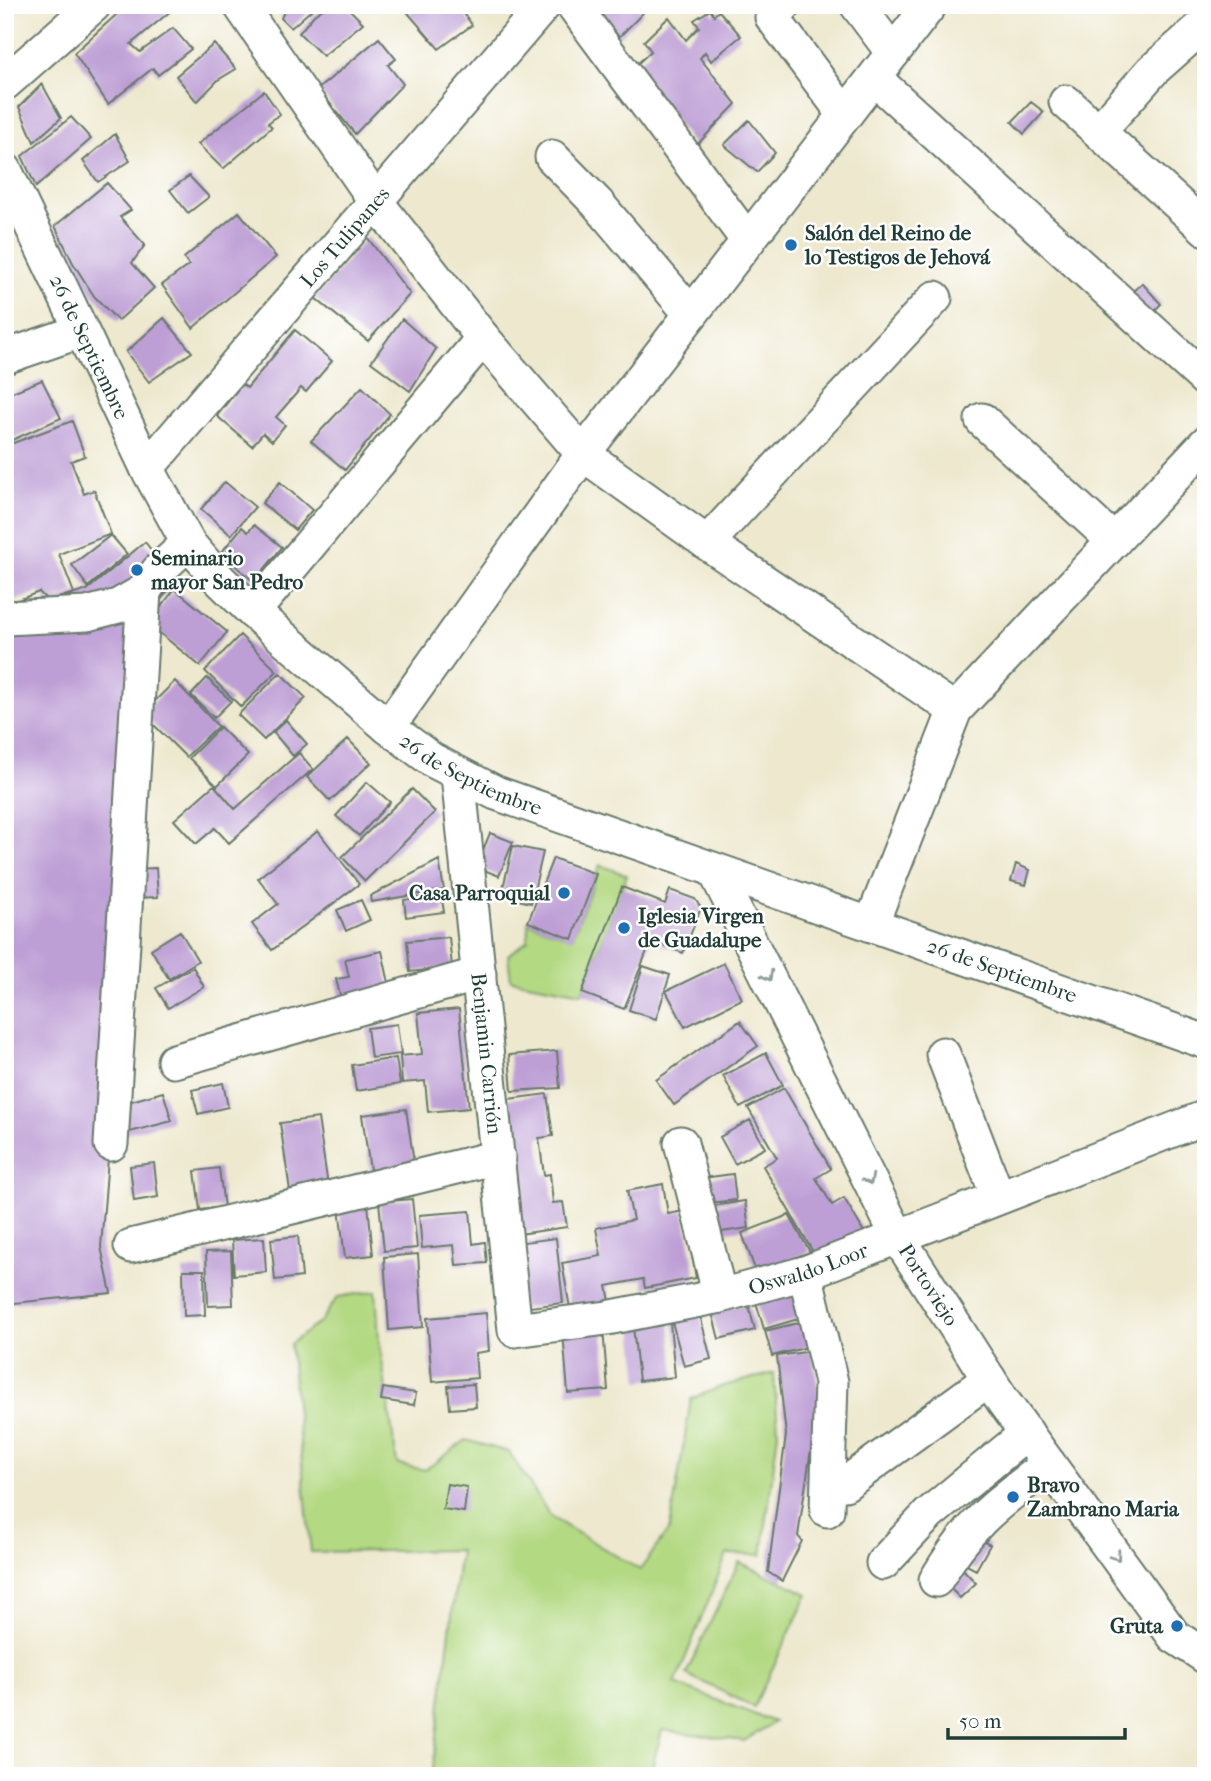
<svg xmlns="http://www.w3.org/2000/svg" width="1211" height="1781" viewBox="0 0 1211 1781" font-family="'IM FELL French Canon',serif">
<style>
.green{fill:#b4d983;stroke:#6a8b5c;stroke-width:2}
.building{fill:#bd9fd5}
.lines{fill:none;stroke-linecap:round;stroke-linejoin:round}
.minor-casing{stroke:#67796a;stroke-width:37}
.minor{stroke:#fff;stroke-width:33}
.oneway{stroke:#8f9e9a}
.poi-dot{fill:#1f6fb2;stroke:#fff;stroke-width:2.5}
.labels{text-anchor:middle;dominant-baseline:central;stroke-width:5;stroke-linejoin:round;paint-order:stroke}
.poi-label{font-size:21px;font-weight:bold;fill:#1f3d34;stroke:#fff;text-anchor:start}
.street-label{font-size:21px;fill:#1f3d34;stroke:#fff}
</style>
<rect width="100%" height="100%" fill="#fff"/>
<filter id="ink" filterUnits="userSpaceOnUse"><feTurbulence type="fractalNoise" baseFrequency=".0143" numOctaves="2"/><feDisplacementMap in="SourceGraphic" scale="14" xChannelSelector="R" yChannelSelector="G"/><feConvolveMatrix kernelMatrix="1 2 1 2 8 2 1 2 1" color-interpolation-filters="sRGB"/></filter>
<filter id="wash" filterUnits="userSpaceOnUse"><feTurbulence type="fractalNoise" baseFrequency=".00686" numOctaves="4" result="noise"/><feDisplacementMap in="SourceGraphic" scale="28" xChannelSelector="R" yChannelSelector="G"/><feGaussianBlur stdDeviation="1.57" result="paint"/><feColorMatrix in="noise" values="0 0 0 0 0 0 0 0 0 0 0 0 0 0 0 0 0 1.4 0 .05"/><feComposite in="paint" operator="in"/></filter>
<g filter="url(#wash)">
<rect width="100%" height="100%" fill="#ede8ce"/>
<!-- green -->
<path class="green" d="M600,865L627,875L582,993L511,980L508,955L528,940V922L572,938Z
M376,1291L379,1340L397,1464L425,1470L466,1440L509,1452L551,1517L640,1570L670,1528L691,1399L723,1386L774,1373L778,1432L762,1555L727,1554L675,1684L774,1722L744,1741L662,1730L650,1776H432L460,1550L311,1552L290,1344L320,1322L338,1297Z
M739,1562L808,1594L754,1707L686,1674Z"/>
<g id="blocks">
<!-- building -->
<path class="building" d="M127,5H178L131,44L140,52L173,28L191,49L158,75L153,68L108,104L74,53Z
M287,5H317L291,28L281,18Z
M329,5H345L363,23L323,56L299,33L314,15Z
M420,5H458L472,25L439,49L408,13Z
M592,5H637L643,13L619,37Z
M710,10L714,15L719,11L741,36L711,61L705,52L700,58L736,104L695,147L634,67L651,51L644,41L669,17L686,40L699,27L694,20Z
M379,38L396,59L388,65L403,84L355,134L318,89Z
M214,44L236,69L218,80L197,102L176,76Z
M42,84L61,118L34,142L19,107Z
M264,91L280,114L268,123L272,127L223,169L198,144Z
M1031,102L1044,112L1024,134L1012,122Z
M71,117L91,139L36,187L22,156Z
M749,120L775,153L757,172L724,145Z
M115,134L130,161L98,182L83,161Z
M189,176L209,197L188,213L170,190Z
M107,183L131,210L120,217L145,245L132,263L154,288L118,321L94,296L73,263L55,226Z
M239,212L276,257L193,328L162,285L189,265L184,258Z
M367,237L410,294L368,341L315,298Z
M1142,283L1161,304L1148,317L1127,297Z
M164,318L192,352L149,382L126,352Z
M402,319L436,349L410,391L371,362Z
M295,330L332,361L306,392L301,388L276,417L285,425L272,441L263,433L252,446L217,416L242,384L247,388Z
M42,380L61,418L10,441L5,432V395Z
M362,387L390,414L345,470L311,441Z
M72,421L85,456L71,461L84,494L94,490L111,534L59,554L74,593L48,601L39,592L5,605V446Z
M225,482L255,507L231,535L201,509Z
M280,482L312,510L295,530L262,503Z
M254,525L282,547L254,582L221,553L242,527L248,532Z
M111,535L127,554L88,587L72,565Z
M145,542L175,581L151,613V619L175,589L227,632L200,666L150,625L144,712L175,681L218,726L186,757L143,714L101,1247L111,1293L5,1304V609L41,605L87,590Z
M240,635L277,671L241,707L205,671Z
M280,673L306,698L264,740L238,715Z
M207,678L231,701L214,718L191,695Z
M286,720L307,744L293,756L273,732Z
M220,727L248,755L217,786L189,758Z
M348,739L371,763L330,801L307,777Z
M299,753L313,769L229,843L215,828L196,844L174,820L214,785L235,809Z
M367,782L390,802L359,836L336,816Z
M412,789L435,812L365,881L342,857Z
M318,831L359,884L272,950L252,924L278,904L258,878Z
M490,833L513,842L499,876L476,867Z
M513,846L543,852L531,903L501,896Z
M553,858L596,874L572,939L528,922Z
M439,860L444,890L371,902L370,896Z
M1016,864L1030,870L1026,885L1011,881Z
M156,868L158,897L133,898L132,869Z
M622,887L665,904L670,890L695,899L701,908L683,953L651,941L624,1009L582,993Z
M441,894L444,912L406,917L404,900Z
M361,900L370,920L346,931L337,910Z
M180,931L198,961L169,979L151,949Z
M449,937L452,967L410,972L407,941Z
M382,951L390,988L341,999L336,979L349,977L345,959Z
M724,963L742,999L685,1027L666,991Z
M643,966L670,975L656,1019L629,1010Z
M193,967L204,987L168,1008L156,988Z
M459,1009L469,1108L428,1112L425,1081L402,1083L400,1056L422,1054L418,1013Z
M740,1021L758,1046L674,1105L656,1080Z
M397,1024L401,1054L371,1058L367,1028Z
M557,1051L560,1088L512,1091L509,1055Z
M766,1053L783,1085L740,1108L723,1076Z
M396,1058L400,1084L356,1091L352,1065Z
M223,1083L228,1107L198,1114L192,1090Z
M784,1088L831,1169L816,1178L832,1205L844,1198L864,1232L817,1259L763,1166L777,1158L748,1108Z
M163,1092L172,1121L122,1134L114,1106Z
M547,1094L553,1136L539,1138L544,1175L550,1174L553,1203L563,1202L567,1227L519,1234L501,1100Z
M406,1109L414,1163L370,1170L362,1115Z
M318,1118L328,1186L290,1191L280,1123Z
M750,1120L765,1148L735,1164L720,1137Z
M154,1163L158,1197L134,1201L130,1166Z
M219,1168L224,1207L200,1210L195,1171Z
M733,1174L736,1200L691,1205L688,1180Z
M663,1184L668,1214L684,1211L696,1278L645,1288L643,1279L607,1286L610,1301L570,1308L562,1263L601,1256L596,1228L633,1220L627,1191Z
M412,1199L417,1248L384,1251L379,1202Z
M745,1201L749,1228L694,1236L691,1209Z
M368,1204L373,1255L345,1258L339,1208Z
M470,1211L473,1244L485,1242L487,1263L456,1265L454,1245L422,1248L419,1215Z
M789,1215L810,1252L756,1272L742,1233Z
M298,1236L302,1277L275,1280L271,1239Z
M264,1238L266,1272L234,1275L232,1240Z
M556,1238L563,1303L522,1308L515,1243Z
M231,1251L233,1305L208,1306L206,1252Z
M418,1254L423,1327L389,1330L384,1257Z
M183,1270H204L205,1315L184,1316Z
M795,1287L805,1317L764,1329L755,1299Z
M748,1303L755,1330L719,1339L712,1312Z
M486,1313L489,1351L475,1353L477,1378L432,1382L427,1318Z
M700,1315L711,1359L684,1366L672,1322Z
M806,1321L812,1346L772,1356L765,1331Z
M670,1323L675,1377L639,1381L633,1327Z
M603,1329L608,1390L568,1393L563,1332Z
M812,1351L819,1396L798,1536L802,1541L782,1581L768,1572L786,1435L777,1356Z
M474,1384L476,1407L450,1409L448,1386Z
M383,1388L416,1393L414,1405L381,1400Z
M447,1484L467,1487L464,1512L443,1509Z
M968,1533L990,1545L976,1570L955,1559Z
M959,1565L976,1583L960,1598L942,1580Z"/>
</g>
</g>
<g filter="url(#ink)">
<use href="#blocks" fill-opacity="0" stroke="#67796a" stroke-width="2"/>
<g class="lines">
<defs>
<g id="minor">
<path d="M240,5L377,203L483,338L583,454L707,543L955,710"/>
<path d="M573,5L748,241"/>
<path d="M784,5L772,17L845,115"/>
<path d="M857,5L893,53"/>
<path d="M874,78L1206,380"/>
<path d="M5,83L94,5"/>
<path d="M1066,102L1206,229"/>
<path d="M1099,131L1153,70L1206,23"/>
<path d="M552,157L597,203L691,314"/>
<path id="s1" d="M5,170L147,468L188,543L220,580L253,612L388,727L432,760L496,793L1206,1042"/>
<path d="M5,357L81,331"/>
<path d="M982,420L1114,541"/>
<path id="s2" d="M147,468L544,5"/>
<path d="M707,543L935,298"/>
<path d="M253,612L483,338"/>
<path d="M5,618L87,614L118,606L144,591L158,571L188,543"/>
<path d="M388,727L583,454L930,5"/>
<path id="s3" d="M458,775L515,1330L607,1318L720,1296L805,1273L1206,1117"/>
<path id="s4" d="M715,871L898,1237L1003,1401L1174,1636L1206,1657"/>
<path d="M871,925L955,710L1206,443"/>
<path d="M943,1054L998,1197"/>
<path d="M174,1061L479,974"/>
<path d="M681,1143L720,1296"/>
<path d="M111,1144L144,591"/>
<path d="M131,1246L498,1157"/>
<path d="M805,1273L831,1382L827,1510"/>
<path d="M845,1484L989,1379"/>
<path d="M883,1563L929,1514L1027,1433"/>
<path d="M936,1580C970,1522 997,1504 1049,1464"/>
</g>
</defs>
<!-- minor casing -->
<use href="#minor" class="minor-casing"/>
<!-- minor -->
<use href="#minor" class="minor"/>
</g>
<!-- one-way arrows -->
<defs><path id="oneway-chevron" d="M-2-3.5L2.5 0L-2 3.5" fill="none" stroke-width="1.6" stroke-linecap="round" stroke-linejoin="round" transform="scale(1.75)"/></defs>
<g class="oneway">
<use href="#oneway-chevron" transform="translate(768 976) rotate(63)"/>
<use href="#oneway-chevron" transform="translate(869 1180) rotate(63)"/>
<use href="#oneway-chevron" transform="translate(1116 1556) rotate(54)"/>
</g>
</g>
<!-- markers -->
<g class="poi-dot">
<circle cx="791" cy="245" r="7"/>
<circle cx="137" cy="570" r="7"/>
<circle cx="564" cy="893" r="7"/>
<circle cx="624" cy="928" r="7"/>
<circle cx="1013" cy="1497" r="7"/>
<circle cx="1177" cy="1626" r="7"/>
</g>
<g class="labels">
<!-- poi labels -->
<g class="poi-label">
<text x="805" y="233">Salón del Reino de<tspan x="805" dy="24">lo Testigos de Jehová</tspan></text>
<text x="151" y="558">Seminario<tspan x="151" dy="24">mayor San Pedro</tspan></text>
<text x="550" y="893" text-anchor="end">Casa Parroquial</text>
<text x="638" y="916">Iglesia Virgen<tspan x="638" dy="24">de Guadalupe</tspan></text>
<text x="1027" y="1485">Bravo<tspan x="1027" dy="24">Zambrano Maria</tspan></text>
<text x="1163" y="1626" text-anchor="end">Gruta</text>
</g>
<!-- street labels -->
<g class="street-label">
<text stroke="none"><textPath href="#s2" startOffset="304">Los Tulipanes</textPath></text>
<text stroke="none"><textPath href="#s1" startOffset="196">26 de Septiembre</textPath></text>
<text stroke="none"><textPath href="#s1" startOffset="784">26 de Septiembre</textPath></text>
<text stroke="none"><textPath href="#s1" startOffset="1351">26 de Septiembre</textPath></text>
<text stroke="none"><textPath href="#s3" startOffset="280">Benjamin Carrión</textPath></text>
<text stroke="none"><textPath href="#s3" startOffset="858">Oswaldo Loor</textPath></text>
<text stroke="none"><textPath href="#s4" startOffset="466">Portoviejo</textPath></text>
</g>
</g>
<!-- margin -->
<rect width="1211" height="1781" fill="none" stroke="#fff" stroke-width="28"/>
<!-- scale -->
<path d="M948 1728v10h177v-10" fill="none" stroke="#1f3d34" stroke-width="3.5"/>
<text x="959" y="1728" font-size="21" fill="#1f3d34" stroke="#ffffff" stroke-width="5" paint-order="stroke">50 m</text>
</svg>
